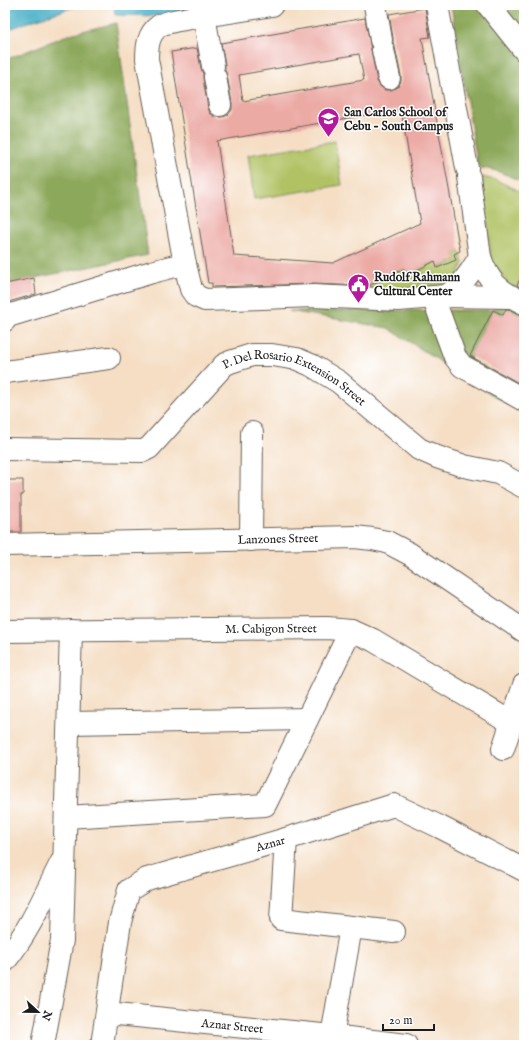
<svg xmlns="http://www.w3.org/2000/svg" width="529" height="1050" viewBox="0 0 529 1050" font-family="'IM FELL English',serif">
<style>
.green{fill:#b1c265;stroke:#666f40}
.forest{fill:#8ca85a;stroke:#54623b}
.water{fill:#48b0c7;stroke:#326672}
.building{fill:#ecaaa5;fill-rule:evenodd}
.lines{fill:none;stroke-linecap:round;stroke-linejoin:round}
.minor-casing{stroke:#686057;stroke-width:24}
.minor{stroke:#fff;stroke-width:22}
.labels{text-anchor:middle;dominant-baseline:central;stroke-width:3;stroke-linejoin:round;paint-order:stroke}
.poi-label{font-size:12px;font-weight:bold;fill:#1c1c1c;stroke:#fff;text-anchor:start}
.street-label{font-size:12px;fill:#1c1c1c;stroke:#fff}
</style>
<rect width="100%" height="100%" fill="#fff"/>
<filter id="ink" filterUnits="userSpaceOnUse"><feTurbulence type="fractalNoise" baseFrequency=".025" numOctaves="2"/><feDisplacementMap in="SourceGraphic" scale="8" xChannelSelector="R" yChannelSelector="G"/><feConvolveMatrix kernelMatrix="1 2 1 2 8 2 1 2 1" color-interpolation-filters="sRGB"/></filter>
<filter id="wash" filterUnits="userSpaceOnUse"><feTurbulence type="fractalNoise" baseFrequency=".012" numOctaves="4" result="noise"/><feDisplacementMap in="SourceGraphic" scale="16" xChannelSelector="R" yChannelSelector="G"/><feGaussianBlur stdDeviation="0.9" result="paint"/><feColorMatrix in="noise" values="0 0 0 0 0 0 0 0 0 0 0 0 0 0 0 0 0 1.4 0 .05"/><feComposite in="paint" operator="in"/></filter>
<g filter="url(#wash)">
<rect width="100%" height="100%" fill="#f5dec4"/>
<!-- green -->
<path class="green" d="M335,141L342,185L254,199L248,155Z
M482,177L496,180L524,193V271L514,292L491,261L486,209Z
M460,251L463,263L456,280L436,289H362L404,269L408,275L435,261L438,268L456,260L454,254Z"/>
<!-- forest -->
<path class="forest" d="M451,5H523L524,8V183C509,176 495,168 478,168Z
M116,23L148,255L5,284V60L70,34Z
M496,302L524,309V325L493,310L469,360L524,387V415L388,328L289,311L493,310Z"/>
<!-- water -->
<path class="water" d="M6,5H80L28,22L5,31V6Z
M114,5H195L192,8L163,16L115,15Z"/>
<g id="blocks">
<!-- building -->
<path class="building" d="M425,8L430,37L422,38L460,251L454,254L456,260L437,268L435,261L408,275L404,269L368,286L313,284L212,287V283H208L171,52L197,48L201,68L203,74V79L208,108L210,113L215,117H223L228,115L232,110V103L227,75L225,70V64L221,43L365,18L377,81L380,86L385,90H391L398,87L401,81V76L395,47L393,43V38L389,14ZM359,54L364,80L243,101L239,75ZM401,109L420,223L333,263L234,256L217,141Z
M524,271V289L517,285Z
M34,278L36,294L5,303V284Z
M506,309H509L518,314L524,315V386L470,356L493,310L503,315Z
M5,480H23V495H21V532H5Z"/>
</g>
</g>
<g filter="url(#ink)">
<use href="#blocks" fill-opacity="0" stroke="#686057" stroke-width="1"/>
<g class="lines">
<defs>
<g id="minor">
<path d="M272,5C249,9 225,13 202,16C192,18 166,21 159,26C148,34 147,47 147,59L185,264L191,289L196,296L205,300L313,296L399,300L446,296L459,287L471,271L480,257"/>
<path d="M375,5L381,40"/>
<path d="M437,5L467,168"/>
<path d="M488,5L524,50"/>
<path d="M204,16L213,66"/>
<path d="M383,50L389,78"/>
<path d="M215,77L220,105"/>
<path d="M469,177L480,257C489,283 499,291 524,303"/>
<path d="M446,296L511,297"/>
<path d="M433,297L455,357L462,366L524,400"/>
<path d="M5,320L8,316L152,272L171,267L185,264"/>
<path d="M5,372L109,358"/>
<path id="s1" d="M5,449L143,451L149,448L224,365L230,362L252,355H272L297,359L311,365L339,382L419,449L437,457L464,466L498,473L524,487"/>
<path d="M251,540L252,433"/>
<path id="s2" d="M5,545L355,537L372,539L387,542L410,554L524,631"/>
<path id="s3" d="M5,631L327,628L351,630L373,640L512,723"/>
<path d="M69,723L307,719"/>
<path d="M503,749L524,685"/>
<path d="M66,817L265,805L351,630"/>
<path d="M286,839L281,919L394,932"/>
<path d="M5,961C29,931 44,897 61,863"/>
<path id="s4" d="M107,1013L332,1036L406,1045"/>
<path d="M332,1036L351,927"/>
<path d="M43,1045L62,940L71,630"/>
<path id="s5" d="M102,1045L120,922L129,890L147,879L286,839L394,805L440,827L524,870"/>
</g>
</defs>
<!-- minor casing -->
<use href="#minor" class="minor-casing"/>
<!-- minor -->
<use href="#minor" class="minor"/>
</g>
</g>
<!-- icons -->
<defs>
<symbol id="university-pin" viewBox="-11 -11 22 30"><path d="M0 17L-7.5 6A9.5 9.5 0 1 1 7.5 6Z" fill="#b5179e" stroke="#fff"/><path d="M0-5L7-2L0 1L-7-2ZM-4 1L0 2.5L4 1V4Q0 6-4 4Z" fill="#fff"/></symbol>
<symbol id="civic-pin" viewBox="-11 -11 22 30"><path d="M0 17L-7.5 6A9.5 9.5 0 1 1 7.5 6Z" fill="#b5179e" stroke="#fff"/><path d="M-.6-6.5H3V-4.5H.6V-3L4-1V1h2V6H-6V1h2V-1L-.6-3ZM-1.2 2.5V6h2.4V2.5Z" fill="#fff"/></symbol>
</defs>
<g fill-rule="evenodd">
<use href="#university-pin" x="316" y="106" width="25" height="34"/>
<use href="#civic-pin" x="346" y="272" width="25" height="34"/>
</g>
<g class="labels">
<!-- poi labels -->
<g class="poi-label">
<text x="344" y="112">San Carlos School of<tspan x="344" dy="14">Cebu - South Campus</tspan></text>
<text x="374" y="277">Rudolf Rahmann<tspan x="374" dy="14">Cultural Center</tspan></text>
</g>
<!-- street labels -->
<g class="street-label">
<text stroke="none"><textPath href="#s1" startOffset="334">P. Del Rosario Extension Street</textPath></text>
<text stroke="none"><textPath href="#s2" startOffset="273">Lanzones Street</textPath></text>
<text stroke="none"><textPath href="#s3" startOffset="266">M. Cabigon Street</textPath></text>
<text stroke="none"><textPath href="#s5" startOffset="307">Aznar</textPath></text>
<text stroke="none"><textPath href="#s4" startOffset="126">Aznar Street</textPath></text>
</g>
</g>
<!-- margin -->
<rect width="529" height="1050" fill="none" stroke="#fff" stroke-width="20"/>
<!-- north arrow -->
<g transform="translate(38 1012) rotate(112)" stroke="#ffffff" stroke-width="3" paint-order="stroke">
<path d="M0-3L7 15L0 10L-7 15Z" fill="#1c1c1c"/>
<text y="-6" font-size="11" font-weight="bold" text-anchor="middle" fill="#1c1c1c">N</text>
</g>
<!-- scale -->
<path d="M383 1024v6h51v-6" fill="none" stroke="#1c1c1c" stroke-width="2"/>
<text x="389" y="1024" font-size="12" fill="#1c1c1c" stroke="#ffffff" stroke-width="3" paint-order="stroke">20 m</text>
</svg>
